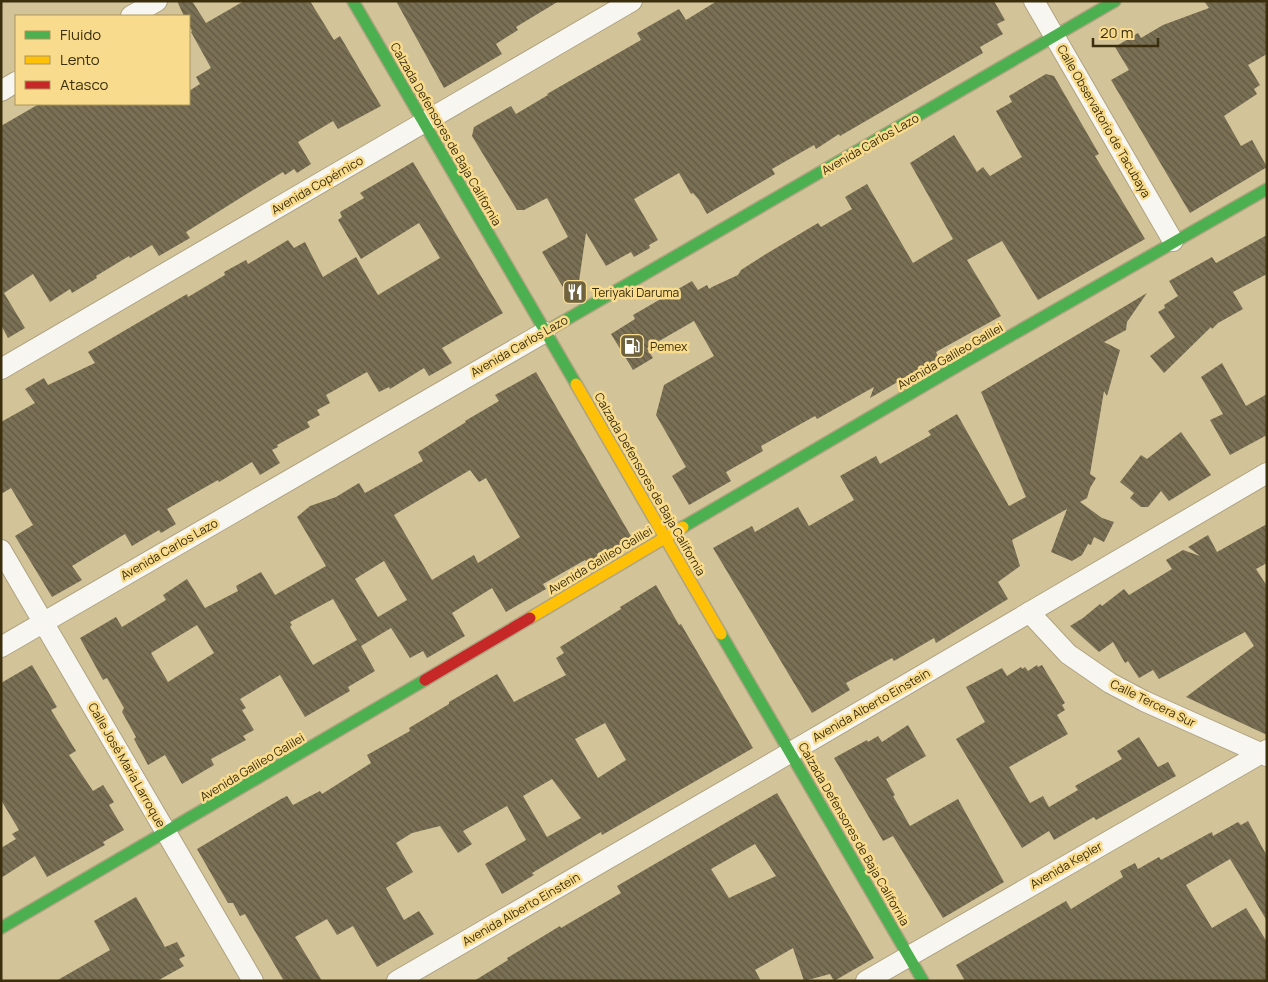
<svg xmlns="http://www.w3.org/2000/svg" width="1268" height="982" viewBox="0 0 1268 982" font-family="Manrope,sans-serif">
<style>
.building{fill:url(#building-back-hatch);fill-rule:evenodd}
.lines{fill:none;stroke-linecap:round;stroke-linejoin:round}
.street-casing{stroke:#afa380;stroke-width:22}
.fast-casing{stroke:#afa380;stroke-width:14}
.slow-casing{stroke:#afa380;stroke-width:14}
.jam-casing{stroke:#afa380;stroke-width:14}
.street{stroke:#f8f6f0;stroke-width:20}
.fast{stroke:#4caf50;stroke-width:11}
.slow{stroke:#ffc107;stroke-width:11}
.jam{stroke:#c62828;stroke-width:11}
.labels{text-anchor:middle;dominant-baseline:central;stroke-width:5;stroke-linejoin:round;paint-order:stroke}
.street-label{font-size:12px;fill:#3a2e0d;stroke:#f8db8d}
.poi-label{font-size:12px;fill:#3a2e0d;stroke:#f8db8d;text-anchor:start}
</style>
<defs>
<pattern id="building-back-hatch" width="6" height="6" patternUnits="userSpaceOnUse" patternTransform="scale(1.25)"><rect width="6" height="6" fill="#7a7055"/><path d="M-1 5l2 2M0 0l6 6M5-1l2 2" fill="none" stroke="#605841"/></pattern>
</defs>
<rect width="100%" height="100%" fill="#d2c398"/>
<!-- building -->
<path class="building" d="M177,1H192L206,23L244,1H310L334,40L340,36L381,106L338,129L333,121L298,142L311,164L297,173L294,169L285,175L283,172L245,195L186,232L190,238L159,256L152,245L130,258L129,256L96,276L97,278L72,293L70,289L50,302L33,274L4,293L25,328L8,338L1,325V126L39,104H189V91L200,84L196,77L211,68L191,32L192,31L189,25V16H184Z
M396,1H559L516,27L518,30L496,44L502,54L444,88Z
M717,1H994L1005,20L997,24L1003,34L980,47L983,53L840,136L839,134L816,149L814,145L772,169L775,174L707,214L699,200L693,193L691,194L679,173L634,199L658,240L649,245L650,248L634,257L631,252L606,266L586,233L577,295L570,299L542,252L568,237L547,198L524,210H517L472,136L474,127L511,106L516,114L548,95L547,94L641,40L637,33L679,9L686,20Z
M1204,1H1267V54L1248,65L1260,85L1254,89L1257,94L1224,116L1241,146L1252,140L1267,167L1190,213L1111,80L1129,70L1115,47L1138,33L1141,38L1163,25L1209,8Z
M1046,74L1054,76L1099,154L1095,156L1145,239L1038,300L1002,241L967,260L1001,316L936,352L939,358L870,398L874,387L817,419L815,416L761,446L763,451L726,472L731,481L689,505L672,476L686,467L656,415L664,385L714,356L694,321L647,348L653,358L633,370L611,334L635,319L633,315L692,281L698,290L707,285L709,289L712,287L738,275L741,270L766,254L818,223L821,227L852,209L845,197L867,184L913,263L953,239L910,163L954,135L977,172L983,167L990,176L1022,157L996,111L1012,102L1009,96Z
M413,162L503,313L442,348L452,363L429,376L424,368L390,389L389,387L379,392L367,372L326,395L330,403L317,410L320,415L307,422L310,427L277,445L278,447L272,450L280,463L260,475L252,462L219,482L218,480L167,509L176,524L161,533L159,530L132,546L125,534L72,566L82,580L52,597L15,536L33,525L11,488L1,494V422L35,403L25,389L44,378L48,385L95,363L88,352L187,294L188,297L225,275L224,272L246,260L248,264L288,240L294,248L305,242L323,277L356,257L378,295L440,258L419,223L361,259L338,220L342,217L340,212L364,198L360,193Z
M1267,235V274L1233,292L1243,309L1218,323L1212,329L1211,327L1164,373L1150,356L1175,337L1158,312L1165,308L1164,305L1178,296L1169,281L1212,257L1216,263Z
M1147,293L1127,322L1126,330L1104,342L1120,350L1107,396L1104,391L1090,474L1096,478L1090,488L1087,498L1080,502L1102,518L1114,522L1104,542L1094,537L1091,545L1088,544L1082,555L1072,561L1051,552L1067,509L1012,540L1020,566L998,582L1008,599L936,643L934,638L894,661L892,658L846,683L850,690L812,713L713,548L752,526L755,532L798,507L809,526L854,500L840,476L876,456L880,464L931,435L928,431L957,414L1009,506L1026,497L981,392Z
M1222,363L1246,406L1267,394V435L1230,455L1210,420L1223,414L1201,377Z
M536,372L632,538L588,564L585,560L543,584L546,589L506,612L492,588L452,613L465,636L427,658L423,651L410,658L391,628L361,646L375,671L348,687L350,691L305,717L280,675L240,699L246,708L242,710L254,730L243,736L246,740L211,759L214,765L182,784L165,755L148,765L134,739L136,737L122,712L124,708L107,678L103,680L80,638L116,617L122,627L166,600L163,595L187,579L205,608L238,591L236,586L261,572L275,595L326,566L297,517L310,506L336,497L359,483L365,493L423,461L418,452L466,422L465,421L499,401L495,395ZM470,470L479,482L486,478L520,537L478,563L474,555L432,580L394,515ZM384,561L407,600L378,617L355,579ZM333,599L357,640L313,665L290,627L292,625L290,622ZM197,625L214,653L168,682L151,653Z
M1181,432L1211,475L1169,501L1161,491L1148,507H1141L1130,498L1134,493L1120,482L1141,455L1147,459Z
M1267,524V563L1256,569L1267,586V735L1186,697L1254,646L1245,632L1159,679L1153,670L1139,678L1128,661L1125,663L1113,642L1099,652L1070,626L1083,618L1100,604L1102,606L1124,589L1129,595L1172,569L1166,560L1183,550L1200,556L1188,547L1208,535L1217,552Z
M656,585L679,625L681,624L753,748L602,835L601,832L532,873L534,875L502,894L485,864L526,840L507,806L463,831L472,844L458,853L440,826L412,833L396,843L413,872L386,888L404,920L419,911L434,934L377,967L353,926L337,935L327,919L295,937L322,981H284L245,914L240,916L233,903H228L197,849L281,799L287,796L293,805L320,791L322,794L371,763L367,755L410,731L409,728L449,704V702L497,674L514,702L566,675L556,658L564,653L560,647L621,609L620,607ZM605,723L626,760L598,778L575,739ZM552,779L581,818L547,837L523,796Z
M32,665L57,707L51,710L76,751L69,755L93,791L103,785L114,802L109,805L124,830L103,842L105,845L47,877L35,856L1,878V848L16,839L12,834L19,830L1,800V683Z
M1037,665L1038,667L1042,665L1065,703L1062,705L1065,710L1057,715L1068,734L1009,767L1030,803L1043,796L1049,807L1078,790L1075,786L1122,759L1117,751L1139,737L1158,767L1168,762L1176,776L1096,820L1094,817L1054,840L1049,831L1022,848L956,739L985,722L966,687L1002,668L1007,676L1021,667L1022,669L1025,667L1028,671Z
M908,725L926,756L886,779L895,795L893,796L910,826L958,799L1004,882L943,918L893,836L883,841L834,758L867,740L868,742L878,736L882,742Z
M777,793L874,958L834,981L830,974L804,981L793,948L755,970L761,981H474L508,960L507,958L560,926L561,928L621,893L617,886ZM755,844L776,876L729,898L711,869Z
M1248,821L1267,856V921L1230,859L1186,885L1212,928L1246,908L1267,942V981H965L956,965L1066,901L1071,909L1123,877L1120,871L1135,863L1138,869L1159,857L1161,860L1208,834L1212,832L1213,836L1238,822L1241,825Z
M136,897L165,947L177,942L185,956L179,959L184,966L157,981H56L110,950L94,921Z"/>
<g class="lines">
<defs>
<path id="street" d="M1034,1L1173,241
M131,16L157,1
M1,91L16,82
M1,369L632,1
M1,550L253,981
M1029,612L1068,654L1110,683L1144,701L1267,756
M1,647L545,332
M397,981L769,765L1267,473
M866,981L1267,750"/>
<path id="fast" d="M353,1L576,384
M545,332L1115,1
M683,527L949,371L1267,189
M721,634L923,981
M1,928L425,680"/>
<path id="slow" d="M576,384L721,634
M530,618L683,527"/>
<path id="jam" d="M425,680L530,618"/>
</defs>
<!-- street casing -->
<use href="#street" class="street-casing"/>
<!-- fast casing -->
<use href="#fast" class="fast-casing"/>
<!-- slow casing -->
<use href="#slow" class="slow-casing"/>
<!-- jam casing -->
<use href="#jam" class="jam-casing"/>
<!-- street -->
<use href="#street" class="street"/>
<!-- fast -->
<use href="#fast" class="fast"/>
<!-- slow -->
<use href="#slow" class="slow"/>
<!-- jam -->
<use href="#jam" class="jam"/>
</g>
<!-- icons -->
<defs>
<symbol id="restaurant-square" viewBox="-11 -11 22 22"><rect x="-9" y="-9" width="18" height="18" rx="4" fill="#6f623e" stroke="#f8db8d"/><path d="M-5-6h1v4h1v-4h1v4h1v-4h1v5L-1.5 .5V6h-2V.5L-5-1ZM5-6V6H3V1.5H1.5Q1.5-4 5-6Z" fill="#fff"/></symbol>
<symbol id="fuel-square" viewBox="-11 -11 22 22"><rect x="-9" y="-9" width="18" height="18" rx="4" fill="#6f623e" stroke="#f8db8d"/><path d="M-5.5-6h7V0h2V4h1.3V-2.5L3-4.5l.8-.8L6-3V5H2.5V1h-1V6h-7ZM-4.2-4.7v3.2H.2V-4.7Z" fill="#fff"/></symbol>
</defs>
<g fill-rule="evenodd">
<use href="#restaurant-square" x="561" y="278" width="28" height="28"/>
<use href="#fuel-square" x="618" y="332" width="28" height="28"/>
</g>
<g class="labels">
<!-- street labels -->
<g class="street-label">
<text transform="translate(1104 121) rotate(60)">Calle Observatorio de Tacubaya</text>
<text transform="translate(446 134) rotate(60)">Calzada Defensores de Baja California</text>
<text transform="translate(870 144) rotate(-30)">Avenida Carlos Lazo</text>
<text transform="translate(317 185) rotate(-30)">Avenida Copérnico</text>
<text transform="translate(519 346) rotate(-30)">Avenida Carlos Lazo</text>
<text transform="translate(950 356) rotate(-30)">Avenida Galileo Galilei</text>
<text transform="translate(650 484) rotate(60)">Calzada Defensores de Baja California</text>
<text transform="translate(169 549) rotate(-30)">Avenida Carlos Lazo</text>
<text transform="translate(600 560) rotate(-31)">Avenida Galileo Galilei</text>
<text transform="translate(1153 703) rotate(26)">Calle Tercera Sur</text>
<text transform="translate(871 705) rotate(-30)">Avenida Alberto Einstein</text>
<text transform="translate(127 765) rotate(60)">Calle José María Larroque</text>
<text transform="translate(252 767) rotate(-31)">Avenida Galileo Galilei</text>
<text transform="translate(854 834) rotate(60)">Calzada Defensores de Baja California</text>
<text transform="translate(1066 865) rotate(-30)">Avenida Kepler</text>
<text transform="translate(521 909) rotate(-30)">Avenida Alberto Einstein</text>
</g>
<!-- poi labels -->
<g class="poi-label">
<text x="592" y="292">Teriyaki Daruma</text>
<text x="650" y="346">Pemex</text>
</g>
</g>
<!-- border -->
<rect width="1268" height="982" fill="none" stroke="#3a2e0d" stroke-width="5"/>
<!-- legend -->
<rect x="15" y="15" width="175" height="90" fill="#f8db8d" stroke="#ac965a"/>
<rect x="25" y="31" width="25" height="8" fill="#4caf50" stroke="#ac965a"/>
<text x="60" y="40" font-size="15" fill="#3a2e0d">Fluido</text>
<rect x="25" y="56" width="25" height="8" fill="#ffc107" stroke="#ac965a"/>
<text x="60" y="65" font-size="15" fill="#3a2e0d">Lento</text>
<rect x="25" y="81" width="25" height="8" fill="#c62828" stroke="#ac965a"/>
<text x="60" y="90" font-size="15" fill="#3a2e0d">Atasco</text>
<!-- scale -->
<path d="M1093 38v8h65v-8" fill="none" stroke="#3a2e0d" stroke-width="2.5"/>
<text x="1100" y="38" font-size="15" fill="#3a2e0d" stroke="#f8db8d" stroke-width="4" paint-order="stroke">20 m</text>
</svg>
